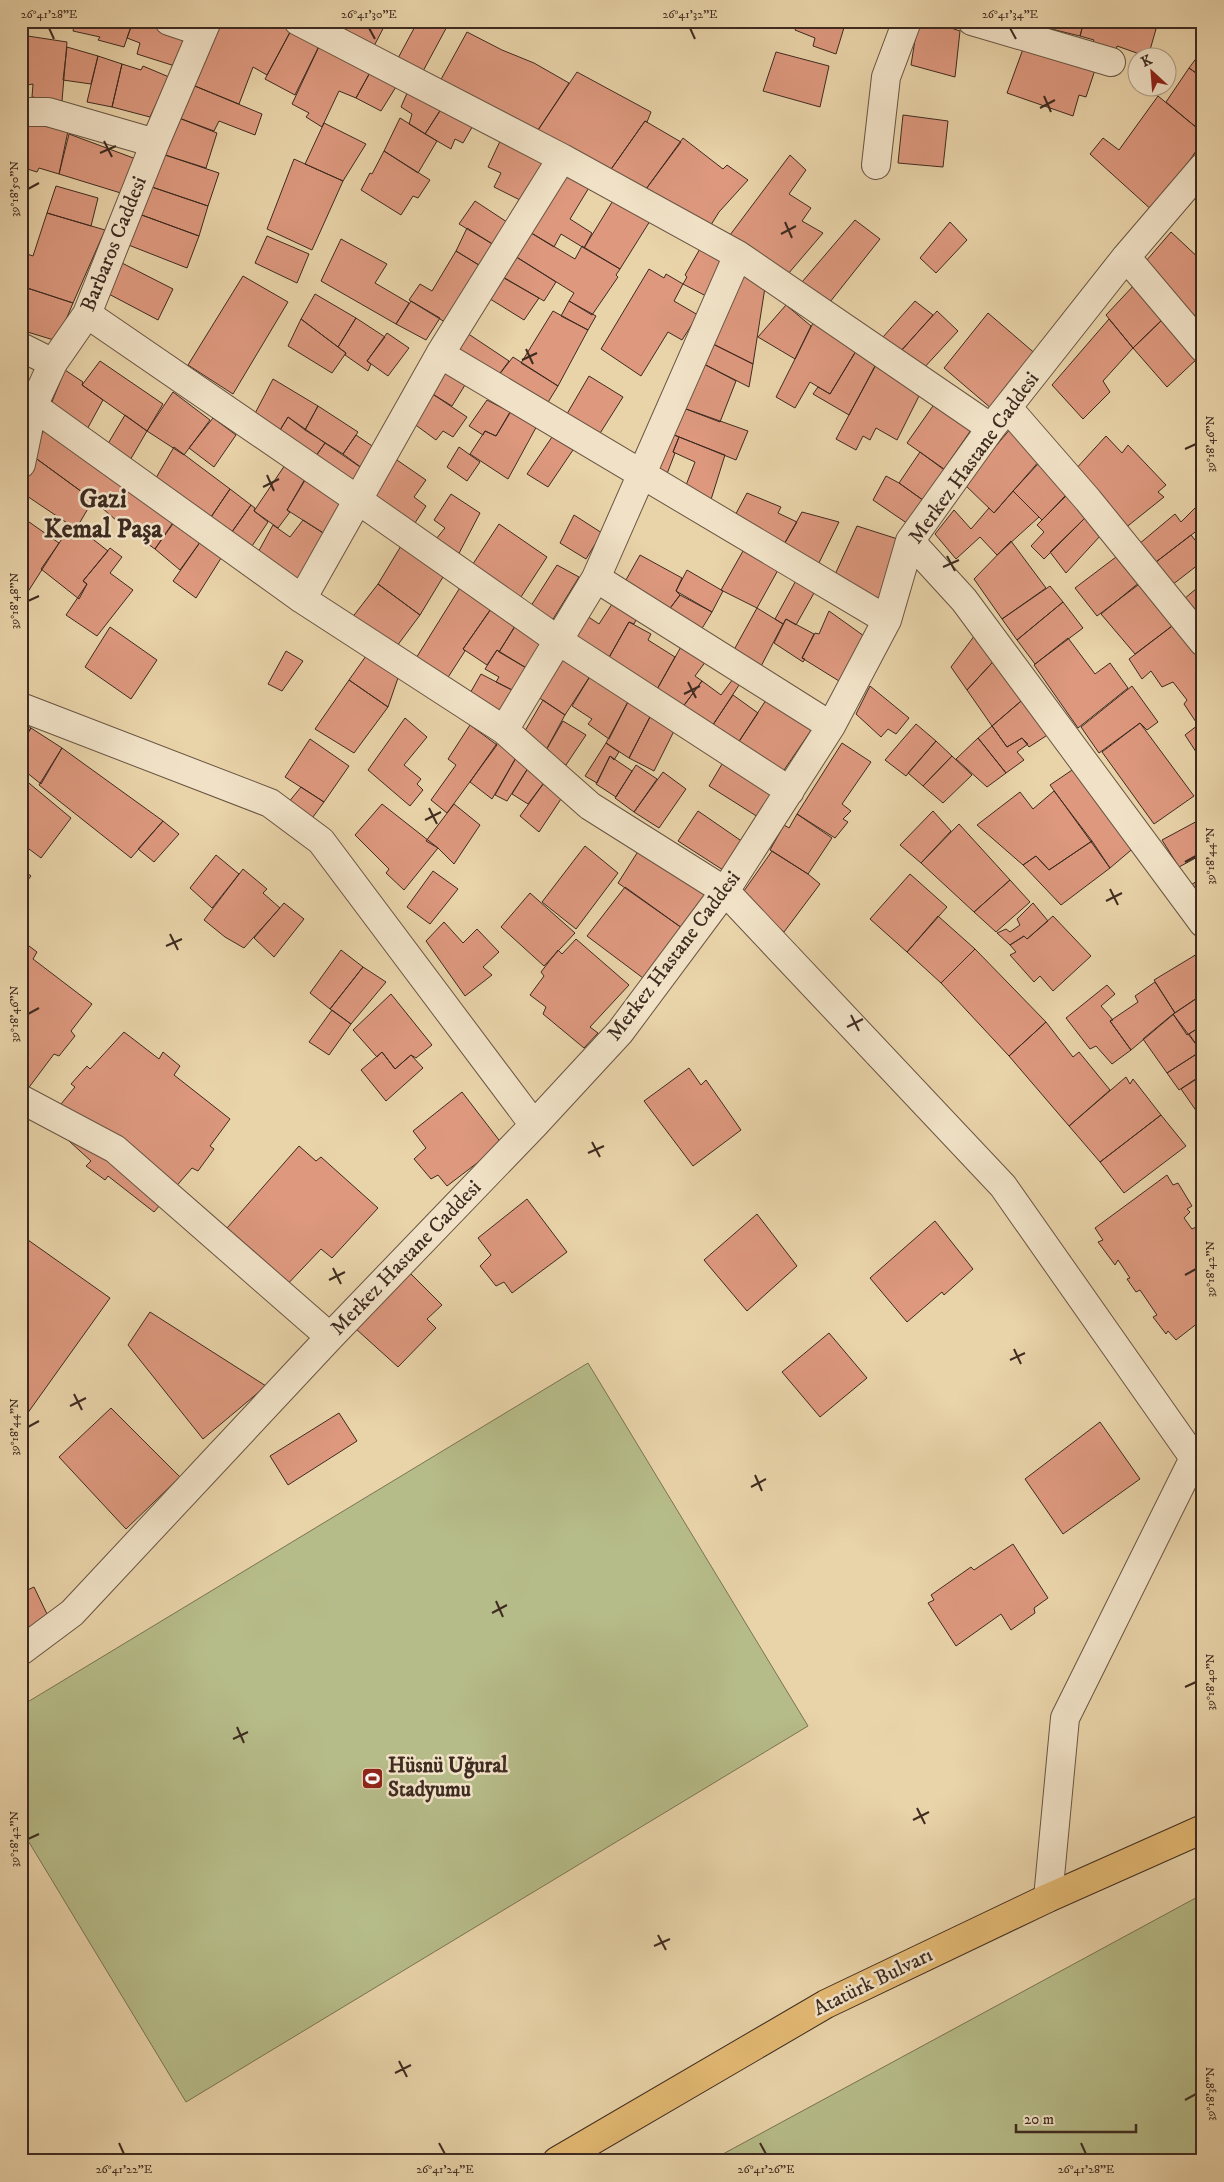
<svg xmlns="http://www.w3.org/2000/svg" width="1224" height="2182" viewBox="0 0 1224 2182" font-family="'IM FELL DW Pica',serif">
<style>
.green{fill:#b6bc89;stroke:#7a7454}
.building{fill:#dd987e;stroke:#3e2b20}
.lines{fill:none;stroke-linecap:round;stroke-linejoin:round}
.minor-casing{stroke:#695542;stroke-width:30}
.major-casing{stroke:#3e2b20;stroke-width:30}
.minor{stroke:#f1e2c7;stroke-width:28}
.major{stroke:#e4ba74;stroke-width:28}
.ticks{fill:none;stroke:#3e2b20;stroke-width:2}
.labels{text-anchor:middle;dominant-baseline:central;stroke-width:5;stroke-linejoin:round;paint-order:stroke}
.street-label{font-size:21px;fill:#3e2b20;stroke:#f1e2c7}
.poi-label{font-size:21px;font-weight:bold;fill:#3e2b20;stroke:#f1e2c7;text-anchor:start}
.district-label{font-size:26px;font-weight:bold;fill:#3e2b20;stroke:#f1e2c7}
.neatline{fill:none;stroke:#3e2b20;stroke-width:2}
.ticks-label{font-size:12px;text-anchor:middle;fill:#3e2b20}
</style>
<rect width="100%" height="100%" fill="#e9d3a9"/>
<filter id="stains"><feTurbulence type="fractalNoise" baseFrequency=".004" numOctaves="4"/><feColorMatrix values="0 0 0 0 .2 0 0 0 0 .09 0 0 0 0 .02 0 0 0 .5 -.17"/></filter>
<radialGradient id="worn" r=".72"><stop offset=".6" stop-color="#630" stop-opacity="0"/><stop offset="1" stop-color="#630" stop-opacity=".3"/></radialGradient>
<!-- green -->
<path class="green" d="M588,1363L808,1726L186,2102L21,1829V1706Z
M1203,1894V2161H710Z"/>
<!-- building -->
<path class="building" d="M26,21H74L73,26Z
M75,21H133L124,47L98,40L100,37L73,31Z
M133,21H193L185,31L181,40L187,42L178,67L137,54L140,43L127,38Z
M212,21H290L295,23L267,75L253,67L239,104L190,84Z
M331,21H387L374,46Z
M418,21H450L422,73L397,60Z
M797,21H846L836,54L813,46L815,38L795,30Z
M918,21H930L960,31L955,77L911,65Z
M1023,21H1040L1039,26Z
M1040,21H1084L1080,36L1039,26Z
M1084,21H1123L1156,29L1148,57L1117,46L1116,52L1092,44L1094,40L1080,36Z
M295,23L323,38L295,95L265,79Z
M467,32L502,50L534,63L569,83L536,133L439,83Z
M21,35L67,42L62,101L32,97L33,84L21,86Z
M323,38L373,67L356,98L339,91L322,127L306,117L309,113L292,104Z
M67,47L98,56L91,84L63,80Z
M1023,49L1095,70L1086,97L1079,95L1073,116L1007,93Z
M1203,49V78L1189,68Z
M776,52L829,66L820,107L763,91Z
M98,56L122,64L112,107L87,102Z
M122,64L141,70L143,66L169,77L150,117L112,107Z
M373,67L399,82L381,111L356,98Z
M1189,68L1203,78V133L1166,102Z
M577,72L651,112L647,122L645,121L607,175L536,133Z
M190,84L262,114L255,135L219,121L214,131L179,118Z
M411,84L445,103L425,134L409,124L412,114L401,107Z
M1158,96L1203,133V141L1154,212L1090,154L1103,138L1119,150Z
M445,103L475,122L463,143L455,139L451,149L425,134Z
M903,115L948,121L943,167L898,163Z
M179,118L217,133L206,168L159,153Z
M400,118L437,141L418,173L384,151Z
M645,121L681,142L646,189L607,175Z
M24,122L68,131L59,174L39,168L37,172L21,167V135Z
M324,123L366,144L343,181L305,164Z
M69,134L136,159L124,194L59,174Z
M502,137L549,162L528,204L494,187L501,173L488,167Z
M683,138L723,169L727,165L748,180L719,212L709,228L646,189Z
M384,151L430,180L418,198L413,196L401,215L361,190L370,173L372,174Z
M159,153L219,173L208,206L146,185Z
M790,155L806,170L789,194L811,208L802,221L823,233L788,274L727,239Z
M294,159L343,181L312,250L267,229Z
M560,167L590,186L570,219L592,233L584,248L561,234L554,247L523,228Z
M146,185L208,206L199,236L139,214Z
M56,186L98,198L91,226L47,213Z
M614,199L650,221L620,269L584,248Z
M475,201L513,226L499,248L459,224Z
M47,213L105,230L73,303L21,286V252L33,256Z
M139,214L199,236L187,268L126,244Z
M855,220L880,239L830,302L802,282Z
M950,222L967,240L936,273L920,258Z
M467,228L499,248L487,270L456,251Z
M523,228L575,259L582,246L620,269L616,275L618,277L592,315L569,301L574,293L510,253Z
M1171,232L1203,262V328L1140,268Z
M267,236L309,254L297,283L255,263Z
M341,239L387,264L375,283L409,303L396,324L321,281Z
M701,247L725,261L708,297L683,284L687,277L685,275Z
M456,251L487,270L453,327L409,300L420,284L432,291Z
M510,253L556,282L544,301L498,274Z
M120,262L173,289L158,320L105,292Z
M737,267L766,281L753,364L707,341Z
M649,269L664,278L666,274L683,284L674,301L698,315L682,340L668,332L641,376L601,349Z
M243,276L288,302L233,394L188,365Z
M502,277L539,298L524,320L487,297Z
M1136,283L1165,317L1133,348L1106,315Z
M21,286L73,303L57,341L21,330Z
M315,294L356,318L338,347L301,319Z
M411,301L440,318L426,340L396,324Z
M569,301L596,316L588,330L561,316Z
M915,301L933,315L900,352L883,337Z
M786,305L811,326L795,359L758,337Z
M553,311L588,330L558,386L521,363Z
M937,311L958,331L922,370L900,352Z
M988,313L1038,356L992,409L944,368Z
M1165,317L1199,357L1167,387L1133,348Z
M356,318L385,337L367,361L371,364L368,371L345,355L346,353L338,347Z
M301,319L346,353L332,373L288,346Z
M1109,319L1133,348L1103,381L1110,392L1083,419L1052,385Z
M813,323L856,351L830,394L810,382L795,408L776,397Z
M387,333L409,348L388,376L367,361Z
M467,333L509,361L495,380L455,357Z
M707,341L753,364L749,387L698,361Z
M856,351L875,366L849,415L813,394L818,387L830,394Z
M513,357L558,386L542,412L495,380Z
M100,361L163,404L147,431L82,385Z
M698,361L736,381L720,422L678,406Z
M877,363L921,392L897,440L876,428L870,440L863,436L856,450L836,439Z
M65,370L83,382L82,385L103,400L85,433L49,409Z
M446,371L465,385L452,406L431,393Z
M589,376L623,397L597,438L564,419Z
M273,379L318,406L305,430L288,417L274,440L250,423Z
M173,392L210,420L184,455L147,431Z
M431,393L467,417L453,437L443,431L436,440L413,423Z
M487,400L510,412L496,436L485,431L483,435L469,426Z
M935,403L971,430L944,469L907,443Z
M318,406L358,432L343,454L305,430Z
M678,406L748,431L736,460L667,432Z
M513,408L539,422L508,479L470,454L485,431L496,436Z
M125,415L147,431L129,462L106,447Z
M288,417L325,443L311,463L274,440Z
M213,418L236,435L214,467L189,448Z
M49,422L176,518L155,549L125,528L93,500L30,454Z
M1011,428L1041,459L994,513L964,484Z
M667,432L679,437L673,452L675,453L665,479L651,473Z
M356,435L378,450L366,471L343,454Z
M1106,436L1122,453L1128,445L1166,485L1158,492L1164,497L1124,529L1074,471Z
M552,437L573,450L548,487L527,474Z
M679,437L725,455L709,506L683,493L695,462L673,452Z
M325,443L366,471L354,493L311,463Z
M174,447L230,489L209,520L153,483Z
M459,447L480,462L467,481L447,467Z
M920,452L947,472L927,503L899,483Z
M30,454L93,500L76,529L21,492V469Z
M394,458L426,480L414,497L426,506L411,529L367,499Z
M1038,464L1067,494L1042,520L1013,491Z
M285,465L305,479L287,510L290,512L278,528L254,511Z
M886,476L899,483L927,503L911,526L873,500Z
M307,477L349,503L328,536L287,510Z
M230,489L251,505L229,536L209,520Z
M1013,491L1039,517L997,555L980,537L956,559L935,534L954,510L971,529L989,508L994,513Z
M747,493L781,507L778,513L797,522L782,548L732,521Z
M451,494L480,513L455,561L431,545L445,528L434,520Z
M1066,496L1086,517L1044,559L1031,546L1044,532L1037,525Z
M251,505L255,508L254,511L268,522L248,552L229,536Z
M1197,506L1203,513V526L1156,562L1139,544L1175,514L1181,522Z
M802,512L839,522L816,569L782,548Z
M180,514L203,538L180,570L155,549Z
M574,515L602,533L586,559L560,543Z
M22,517L59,543L22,601H21Z
M1086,517L1101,535L1066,573L1050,552Z
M303,520L328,536L297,587L256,556L273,525L290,537Z
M499,524L547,557L517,603L469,570Z
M71,526L76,529V526L108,551L83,581L87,584L79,599L41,569Z
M857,526L907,542L878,603L833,579Z
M1191,535L1203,550V561L1172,585L1156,562Z
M203,538L223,555L196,598L173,581Z
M1011,541L1046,588L1002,619L974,579Z
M401,546L443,577L420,615L378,584Z
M110,548L122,557L110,573L133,590L97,636L66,615L87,584L83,581Z
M743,551L778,570L757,608L721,590Z
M1120,554L1142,582L1097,616L1075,588Z
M640,555L682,578L676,591L680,595L668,611L622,587Z
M557,565L579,577L550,624L529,609Z
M687,570L723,591L712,612L676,591Z
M799,575L818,586L796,625L786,619L783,624L775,619Z
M1146,577L1176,623L1135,654L1101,614Z
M1203,583V606L1194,613L1184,599Z
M378,584L420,615L391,654L348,623Z
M461,586L493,606L463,649L465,651L443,685L413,663Z
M1050,586L1063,602L1017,640L1002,619Z
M680,595L712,612L701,630L668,611Z
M614,601L639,614L634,624L629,622L607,661L569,636L581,612L599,624Z
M1063,602L1083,628L1035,664L1017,640Z
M493,606L517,623L499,652L497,650L487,665L463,649Z
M1203,606V624L1194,613Z
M757,608L783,624L757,674L730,657Z
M829,611L864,636L839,681L802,658L815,633L819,634Z
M786,619L814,634L802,658L805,659L803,662L774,643Z
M629,622L651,634L648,640L675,657L656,691L607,661Z
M517,623L543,640L528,669L499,652Z
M1176,623L1203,658V756L1200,758L1185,735L1198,725L1184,704L1187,700L1173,682L1162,687L1151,671L1142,679L1129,659Z
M110,627L157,660L131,699L85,667Z
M981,627L1002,652L967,690L951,667Z
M1068,638L1095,674L1110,663L1128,688L1078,728L1034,665Z
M682,645L706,661L695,676L702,681L682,708L656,691Z
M497,650L528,669L514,691L496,682L499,677L485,669Z
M286,651L303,661L282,691L268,684Z
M1002,652L1027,696L992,726L967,690Z
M366,656L399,675L388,707L349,680Z
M565,656L592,673L565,715L538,697Z
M592,673L630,698L609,739L588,724L592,719L572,706Z
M481,674L514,691L499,721L465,702Z
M736,675L743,679L711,728L682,708L702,681L721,695Z
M349,680L388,707L354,753L315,729Z
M870,686L909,718L896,734L888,729L881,737L856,714Z
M1132,686L1158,722L1147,730L1140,723L1099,753L1081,727Z
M733,695L758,713L738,743L712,726Z
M1027,696L1052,732L1029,747L1022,738L1007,747L992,726Z
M768,697L814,726L780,776L736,746Z
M630,698L652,713L629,758L606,743Z
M543,700L565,715L545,752L522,736Z
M652,713L676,727L654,771L629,758Z
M405,718L427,737L404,765L421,779L417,784L423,790L410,806L368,770Z
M21,721L31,728L21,744Z
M563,721L586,735L566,765L545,752Z
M1140,723L1194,796L1154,824L1102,752Z
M916,724L936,741L906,776L885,760Z
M470,725L497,745L447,813L431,800L456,765L448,759Z
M992,726L1007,747L1022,738L1028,744L1017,752L1024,760L1006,773L978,738Z
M31,728L62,748L41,784L21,768V744Z
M978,738L1006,773L987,787L956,759Z
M310,739L349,766L324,802L285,777Z
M936,741L952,756L923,786L908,773Z
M498,742L517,756L492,799L470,782Z
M606,743L619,752L614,760L610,756L597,783L585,776Z
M842,743L871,762L842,804L851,811L843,819L848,822L835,838L797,814Z
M62,748L163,821L131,858L39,785Z
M517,756L530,765L507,801L495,795Z
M610,756L632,771L616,797L596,784Z
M952,756L972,775L943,803L923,786Z
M725,759L775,791L758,817L709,786Z
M1081,764L1137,845L1110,868L1050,785Z
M530,765L549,776L528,804L512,794Z
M636,765L657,779L634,812L615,798Z
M21,768L27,773L24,779L71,818L41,858L21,843Z
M663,772L686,789L659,828L634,812Z
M549,776L567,790L539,832L520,816Z
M301,787L324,802L310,821L288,803Z
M1054,791L1092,841L1049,870L1036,856L1023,865L977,825L1020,792L1033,809Z
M382,804L438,848L404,890L386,873L389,869L355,835Z
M454,804L480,825L454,864L438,848L426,841Z
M698,811L743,842L723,870L678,841Z
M933,811L951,831L921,863L900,845Z
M797,814L832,838L808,874L770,850L784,825L789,828Z
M1201,819L1203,854L1179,867L1162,840Z
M163,821L179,834L154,862L138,849Z
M959,824L1010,880L974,912L921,863Z
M1092,841L1110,868L1061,905L1023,865L1036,856L1049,870Z
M644,842L712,889L682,928L618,883Z
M585,846L618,873L576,929L542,902Z
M772,851L808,874L820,884L784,932L739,898Z
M216,855L239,874L212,908L190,888Z
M21,868L31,876L21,889Z
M243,869L267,889L263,893L280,908L244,948L225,937L204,920Z
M433,871L458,889L430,924L407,907Z
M910,874L947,907L907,952L870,919Z
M1203,877V904L1191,885Z
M1010,880L1030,902L996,932L974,912Z
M625,887L682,928L647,981L587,936Z
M530,893L575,933L544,966L501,927Z
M284,903L304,919L274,957L254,938Z
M1033,903L1048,921L1027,939L1024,936L1010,945L997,933L1006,929L1010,932L1020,925L1017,919Z
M938,916L975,949L941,983L907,952Z
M1053,916L1091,956L1053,991L1040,976L1034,982L1010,955L1016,952L1010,945L1024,936L1027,939Z
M444,922L463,943L477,929L499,952L483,967L492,975L465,996L426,941Z
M576,939L629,985L590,1027L598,1033L584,1048L543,1014L546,1007L530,995L544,976L541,972L558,950L562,954Z
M21,940L37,952L33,959L92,1004L71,1031L75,1036L59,1056L54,1054L21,1098Z
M975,949L1046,1022L1009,1056L941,983Z
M341,950L363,967L330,1009L310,993Z
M1202,951L1203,994L1175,1013L1154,980Z
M363,967L386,982L351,1024L330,1009Z
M1155,982L1175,1013L1131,1050L1110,1021L1138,1002L1135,996Z
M1107,985L1115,994L1101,1006L1113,1020L1110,1021L1131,1050L1112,1064L1096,1046L1090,1049L1066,1018Z
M391,994L432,1045L416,1058L411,1055L395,1069L382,1052L377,1057L353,1030Z
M1203,994V1025L1187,1035L1173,1014Z
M332,1010L351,1024L329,1055L309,1042Z
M1173,1014L1201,1051L1167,1073L1143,1039Z
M1046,1022L1073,1057L1079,1052L1110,1090L1069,1126L1009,1056Z
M1203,1025V1050L1201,1051L1189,1034Z
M124,1032L159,1059L163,1052L180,1066L174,1075L230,1119L210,1146L214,1149L198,1171L192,1168L154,1212L108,1176L105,1180L86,1166L91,1161L47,1121L75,1087L71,1084L87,1066L90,1069Z
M1203,1050V1074L1179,1090L1167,1073Z
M382,1052L395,1069L411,1055L423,1068L386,1101L361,1070Z
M689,1068L701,1085L706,1080L741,1130L693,1166L644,1101Z
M1203,1075V1108L1197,1112L1181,1089Z
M1126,1077L1130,1084L1133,1079L1161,1115L1100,1162L1069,1126Z
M462,1092L502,1144L447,1186L438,1175L431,1179L414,1159L426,1148L413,1131Z
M1161,1115L1186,1146L1124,1193L1100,1162Z
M299,1146L316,1161L321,1157L378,1208L332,1258L321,1249L281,1291L220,1236Z
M1167,1175L1173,1185L1178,1183L1192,1206L1187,1209L1190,1212L1184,1218L1192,1229L1196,1227L1203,1236V1319L1176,1340L1168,1331L1166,1334L1153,1317L1157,1315L1140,1290L1136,1292L1127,1279L1130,1278L1118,1260L1115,1265L1098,1242L1103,1240L1095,1228Z
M527,1199L567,1252L512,1293L504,1282L496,1286L480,1266L491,1255L478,1238Z
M757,1214L797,1266L747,1311L704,1260Z
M935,1221L973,1269L944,1295L942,1292L907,1322L870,1278Z
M21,1235L110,1298L27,1414L21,1410Z
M397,1260L442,1305L427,1319L436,1328L398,1367L345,1319Z
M150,1312L266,1386L203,1439L128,1345Z
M829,1333L867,1378L820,1417L782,1372Z
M111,1408L180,1477L126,1529L59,1457Z
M339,1413L357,1441L288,1485L270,1456Z
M1100,1422L1140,1479L1063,1534L1025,1479Z
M1013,1544L1048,1598L1034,1608L1035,1613L1011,1630L1001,1614L956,1646L928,1603L934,1600L931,1595L971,1567L974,1570Z
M34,1587L48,1616L21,1633V1593Z"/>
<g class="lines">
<defs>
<path id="minor" d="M169,21L202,32
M298,21L562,158L738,255L991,428
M972,21L1111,62
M21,112H48L155,143
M876,165L886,77L907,21
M1126,257L1203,348
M87,314L358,500L559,641L790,791
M21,347L53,363
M440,354L887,620
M33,406L302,599L504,730L590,806L725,891L1003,1186L1194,1458L1065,1718L1048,1898
M1008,408L1088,500L1203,642
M21,464L33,406L53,363L87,314L155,143L207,21
M910,541L964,600L1203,923
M596,578L831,726
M302,599L440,354L562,158
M21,707L270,803L321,841L534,1125
M504,730L596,578L738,255
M21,1099L115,1149L330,1337
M21,1651L72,1613L330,1337L534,1125L620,1032L725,891L831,726L887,620L910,541L991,428L1126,257L1203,167"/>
<path id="major" d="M557,2161L826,2004L1048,1898L1203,1829"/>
</defs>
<!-- minor casing -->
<use href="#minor" class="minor-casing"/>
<!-- major casing -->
<use href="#major" class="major-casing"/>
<!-- minor -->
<use href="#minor" class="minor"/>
<!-- major -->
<use href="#major" class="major"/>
</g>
<!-- ticks -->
<path class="ticks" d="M49,28L54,39M369,28L375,39M690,28L695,39M1010,28L1016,39M1044,96L1051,112M1040,108L1055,100M104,141L112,157M100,153L116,146M28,189L39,183M785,222L792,238M781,234L796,226M526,349L533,364M522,360L537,353M1185,449L1196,444M267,475L274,491M263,487L279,479M947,556L955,571M943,567L959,560M28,601L39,596M688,682L696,698M684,694L700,686M429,808L437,824M425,820L441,812M1185,862L1196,856M1110,889L1118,905M1106,901L1122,893M170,934L178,950M166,946L182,939M28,1014L39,1008M851,1015L859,1031M847,1027L863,1019M592,1142L600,1157M588,1153L604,1146M333,1268L341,1284M1185,1275L1196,1269M329,1280L345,1272M1014,1349L1021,1364M1010,1360L1025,1353M74,1394L82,1410M70,1406L86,1398M28,1427L39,1421M755,1475L762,1491M751,1487L766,1479M496,1601L503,1617M492,1613L507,1605M1185,1687L1196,1682M237,1727L244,1743M233,1739L248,1732M917,1808L925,1824M913,1820L929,1812M28,1839L39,1834M658,1935L666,1950M654,1946L670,1939M399,2061L407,2077M395,2073L411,2065M1185,2100L1196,2094M119,2143L124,2154M439,2143L445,2154M760,2143L766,2154M1081,2143L1086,2154"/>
<!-- icons -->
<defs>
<symbol id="stadium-square" viewBox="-11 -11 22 22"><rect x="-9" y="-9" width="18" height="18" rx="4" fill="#8f2418" stroke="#f1e2c7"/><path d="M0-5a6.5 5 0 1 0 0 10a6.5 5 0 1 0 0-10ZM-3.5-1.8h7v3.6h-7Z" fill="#fff"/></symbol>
</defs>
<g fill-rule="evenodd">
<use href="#stadium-square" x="360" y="1766" width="25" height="25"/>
</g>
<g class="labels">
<!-- street labels -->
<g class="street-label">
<text transform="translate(114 244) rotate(-68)">Barbaros Caddesi</text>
<text transform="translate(974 458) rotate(-54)">Merkez Hastane Caddesi</text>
<text transform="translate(674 956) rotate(-53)">Merkez Hastane Caddesi</text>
<text transform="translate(406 1258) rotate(-46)">Merkez Hastane Caddesi</text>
<text transform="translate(873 1982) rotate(-26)">Atatürk Bulvarı</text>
</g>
<!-- poi labels -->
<g class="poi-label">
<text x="388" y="1766">Hüsnü Uğural<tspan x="388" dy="24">Stadyumu</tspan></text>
</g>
<!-- district labels -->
<g class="district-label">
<text x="103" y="499">Gazi<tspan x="103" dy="30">Kemal Paşa</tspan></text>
</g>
</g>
<!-- margin -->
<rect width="1224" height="2182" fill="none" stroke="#e9d3a9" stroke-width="55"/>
<!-- north arrow -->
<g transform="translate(1152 72) rotate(334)"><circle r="24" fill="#f1e2c7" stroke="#a99984"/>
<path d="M0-4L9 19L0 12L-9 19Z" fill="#8f2418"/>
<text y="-8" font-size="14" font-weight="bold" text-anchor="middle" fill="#3e2b20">K</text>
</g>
<!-- scale -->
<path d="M1016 2124v8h120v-8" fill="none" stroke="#3e2b20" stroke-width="2.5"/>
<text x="1024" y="2124" font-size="15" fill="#3e2b20" stroke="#f1e2c7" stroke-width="4" paint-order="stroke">20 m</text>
<rect x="28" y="28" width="1168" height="2126" class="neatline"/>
<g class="ticks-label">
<text x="49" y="18">26°41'28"E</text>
<text x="369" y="18">26°41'30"E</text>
<text x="690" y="18">26°41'32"E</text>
<text x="1010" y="18">26°41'34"E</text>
<text transform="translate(14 189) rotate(-90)" y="4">39°18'50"N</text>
<text transform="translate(1210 444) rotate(-90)" y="4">39°18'46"N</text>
<text transform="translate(14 601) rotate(-90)" y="4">39°18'48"N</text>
<text transform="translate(1210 856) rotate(-90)" y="4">39°18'44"N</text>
<text transform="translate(14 1014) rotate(-90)" y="4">39°18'46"N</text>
<text transform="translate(1210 1269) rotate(-90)" y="4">39°18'42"N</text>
<text transform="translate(14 1427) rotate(-90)" y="4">39°18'44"N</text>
<text transform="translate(1210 1682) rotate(-90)" y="4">39°18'40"N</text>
<text transform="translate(14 1839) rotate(-90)" y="4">39°18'42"N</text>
<text transform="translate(1210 2094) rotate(-90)" y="4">39°18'38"N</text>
<text x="124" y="2173">26°41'22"E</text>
<text x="445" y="2173">26°41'24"E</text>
<text x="766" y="2173">26°41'26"E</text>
<text x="1086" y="2173">26°41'28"E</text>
</g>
<rect width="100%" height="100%" filter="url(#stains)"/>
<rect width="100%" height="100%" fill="url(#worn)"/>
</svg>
